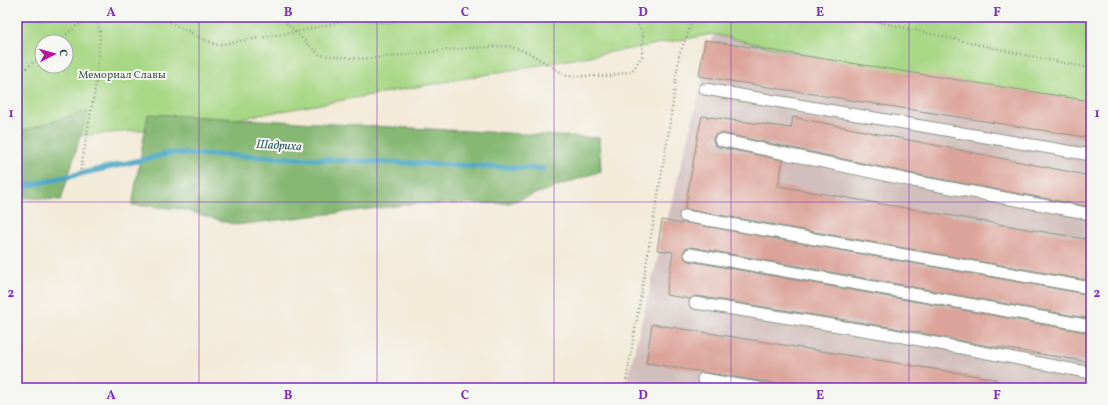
<svg xmlns="http://www.w3.org/2000/svg" width="1108" height="405" viewBox="0 0 1108 405" font-family="Vollkorn,serif">
<style>
.industrial{fill:#d1bfbd}
.green{fill:#a8d886;stroke:#648a5d;fill-rule:evenodd}
.forest{fill:#86b873;stroke:#527a54}
.lines{fill:none;stroke-linecap:round;stroke-linejoin:round}
.stream{stroke:#47a6c6;stroke-width:5.5}
.building{fill:#dba399}
.lane-casing{stroke:#899486;stroke-width:13}
.path{stroke:#899486;stroke-width:2.5;stroke-dasharray:1 3;stroke-linecap:butt}
.lane{stroke:#fff;stroke-width:11}
.grid{fill:none;stroke:#7b2cbf;stroke-width:1;stroke-opacity:0.55}
.labels{text-anchor:middle;dominant-baseline:central;stroke-width:4;stroke-linejoin:round;paint-order:stroke}
.park-label{font-size:11px;fill:#3a5c44;stroke:#f6f6f2}
.water-label{font-size:12px;font-style:italic;fill:#2b5c60;stroke:#f6f6f2}
.neatline{fill:none;stroke:#7b2cbf;stroke-width:1.5}
.grid-label{font-size:13px;text-anchor:middle;font-weight:bold;fill:#7b2cbf}
</style>
<rect width="100%" height="100%" fill="#f6f6f2"/>
<filter id="ink" filterUnits="userSpaceOnUse"><feTurbulence type="fractalNoise" baseFrequency=".025" numOctaves="2"/><feDisplacementMap in="SourceGraphic" scale="8" xChannelSelector="R" yChannelSelector="G"/><feConvolveMatrix kernelMatrix="1 2 1 2 8 2 1 2 1" color-interpolation-filters="sRGB"/></filter>
<filter id="wash" filterUnits="userSpaceOnUse"><feTurbulence type="fractalNoise" baseFrequency=".012" numOctaves="4" result="noise"/><feDisplacementMap in="SourceGraphic" scale="16" xChannelSelector="R" yChannelSelector="G"/><feGaussianBlur stdDeviation="0.9" result="paint"/><feColorMatrix in="noise" values="0 0 0 0 0 0 0 0 0 0 0 0 0 0 0 0 0 1.4 0 .05"/><feComposite in="paint" operator="in"/></filter>
<g filter="url(#wash)">
<rect width="100%" height="100%" fill="#f3ead8"/>
<!-- industrial -->
<path class="industrial" d="M714,34L1091,105V388H625Z"/>
<!-- green -->
<path class="green" d="M17,17H866L880,21L882,17H1091V106L823,59L713,34L214,123L17,142ZM42,42H66V66H42Z"/>
<!-- forest -->
<path class="forest" d="M88,111L61,200L17,197V132Z
M148,114L599,138L601,171L509,203L412,204L236,225L181,209L132,205Z"/>
<g class="lines">
<!-- stream -->
<path class="stream" d="M17,188L172,153L544,169"/>
</g>
<g id="blocks">
<!-- building -->
<path class="building" d="M705,40L1091,101V138L699,76Z
M702,116L791,128L793,117L1091,176V207L914,174L721,133L715,135L713,139L715,145L719,147L783,160L778,186L1091,240V281L685,209L698,134Z
M662,220L682,224V222L1091,295V319L691,247L685,249L683,253L685,259L689,261L1091,333V362L983,345L889,327L696,296L690,299L666,295L673,252L657,250Z
M652,324L996,379L995,388H803L646,363Z"/>
</g>
</g>
<g filter="url(#ink)">
<use href="#blocks" fill-opacity="0" stroke="#899486" stroke-width="1"/>
<g class="lines">
<defs>
<path id="lane" d="M705,89L1091,155
M720,140L913,181L1091,214
M685,216L1091,288
M690,254L1091,326
M695,303L888,334L1091,373
M703,379L757,388"/>
</defs>
<!-- lane casing -->
<use href="#lane" class="lane-casing"/>
<!-- path -->
<path class="path" d="M159,17L216,45L295,32L320,55L366,59L467,48L509,46L529,53L567,76H610L632,71L642,56L643,34L634,17
M281,17L295,32L364,17
M857,17L1038,58L1091,68
M17,18L18,17
M1082,18L1091,21
M57,42L88,17
M17,76L42,55
M80,174L97,77L100,32L96,17
M621,388L626,385
M625,388L670,124L679,56L694,17"/>
<!-- lane -->
<use href="#lane" class="lane"/>
</g>
</g>
<!-- grid -->
<path class="grid" d="M199,17V388M377,17V388M554,17V388M731,17V388M909,17V388M17,202H1091"/>
<g class="labels">
<!-- park labels -->
<g class="park-label">
<text x="122" y="75">Мемориал Славы</text>
</g>
<!-- water labels -->
<g class="water-label">
<text transform="translate(279 146) rotate(3)">Шадриха</text>
</g>
</g>
<!-- margin -->
<rect width="1108" height="405" fill="none" stroke="#f6f6f2" stroke-width="44"/>
<!-- north arrow -->
<g transform="translate(54 54) rotate(84)"><circle r="19" fill="#f6f6f2" stroke="#a0aca6"/>
<path d="M0-3L7 15L0 10L-7 15Z" fill="#b5179e"/>
<text y="-6" font-size="11" font-weight="bold" text-anchor="middle" fill="#1f3d34">С</text>
</g>
<rect x="22" y="22" width="1064" height="361" class="neatline"/>
<g class="grid-label">
<text x="111" y="16">A</text>
<text x="288" y="16">B</text>
<text x="465" y="16">C</text>
<text x="643" y="16">D</text>
<text x="820" y="16">E</text>
<text x="997" y="16">F</text>
<text x="11" y="117">1</text>
<text x="1097" y="117">1</text>
<text x="11" y="297">2</text>
<text x="1097" y="297">2</text>
<text x="111" y="399">A</text>
<text x="288" y="399">B</text>
<text x="465" y="399">C</text>
<text x="643" y="399">D</text>
<text x="820" y="399">E</text>
<text x="997" y="399">F</text>
</g>
</svg>
